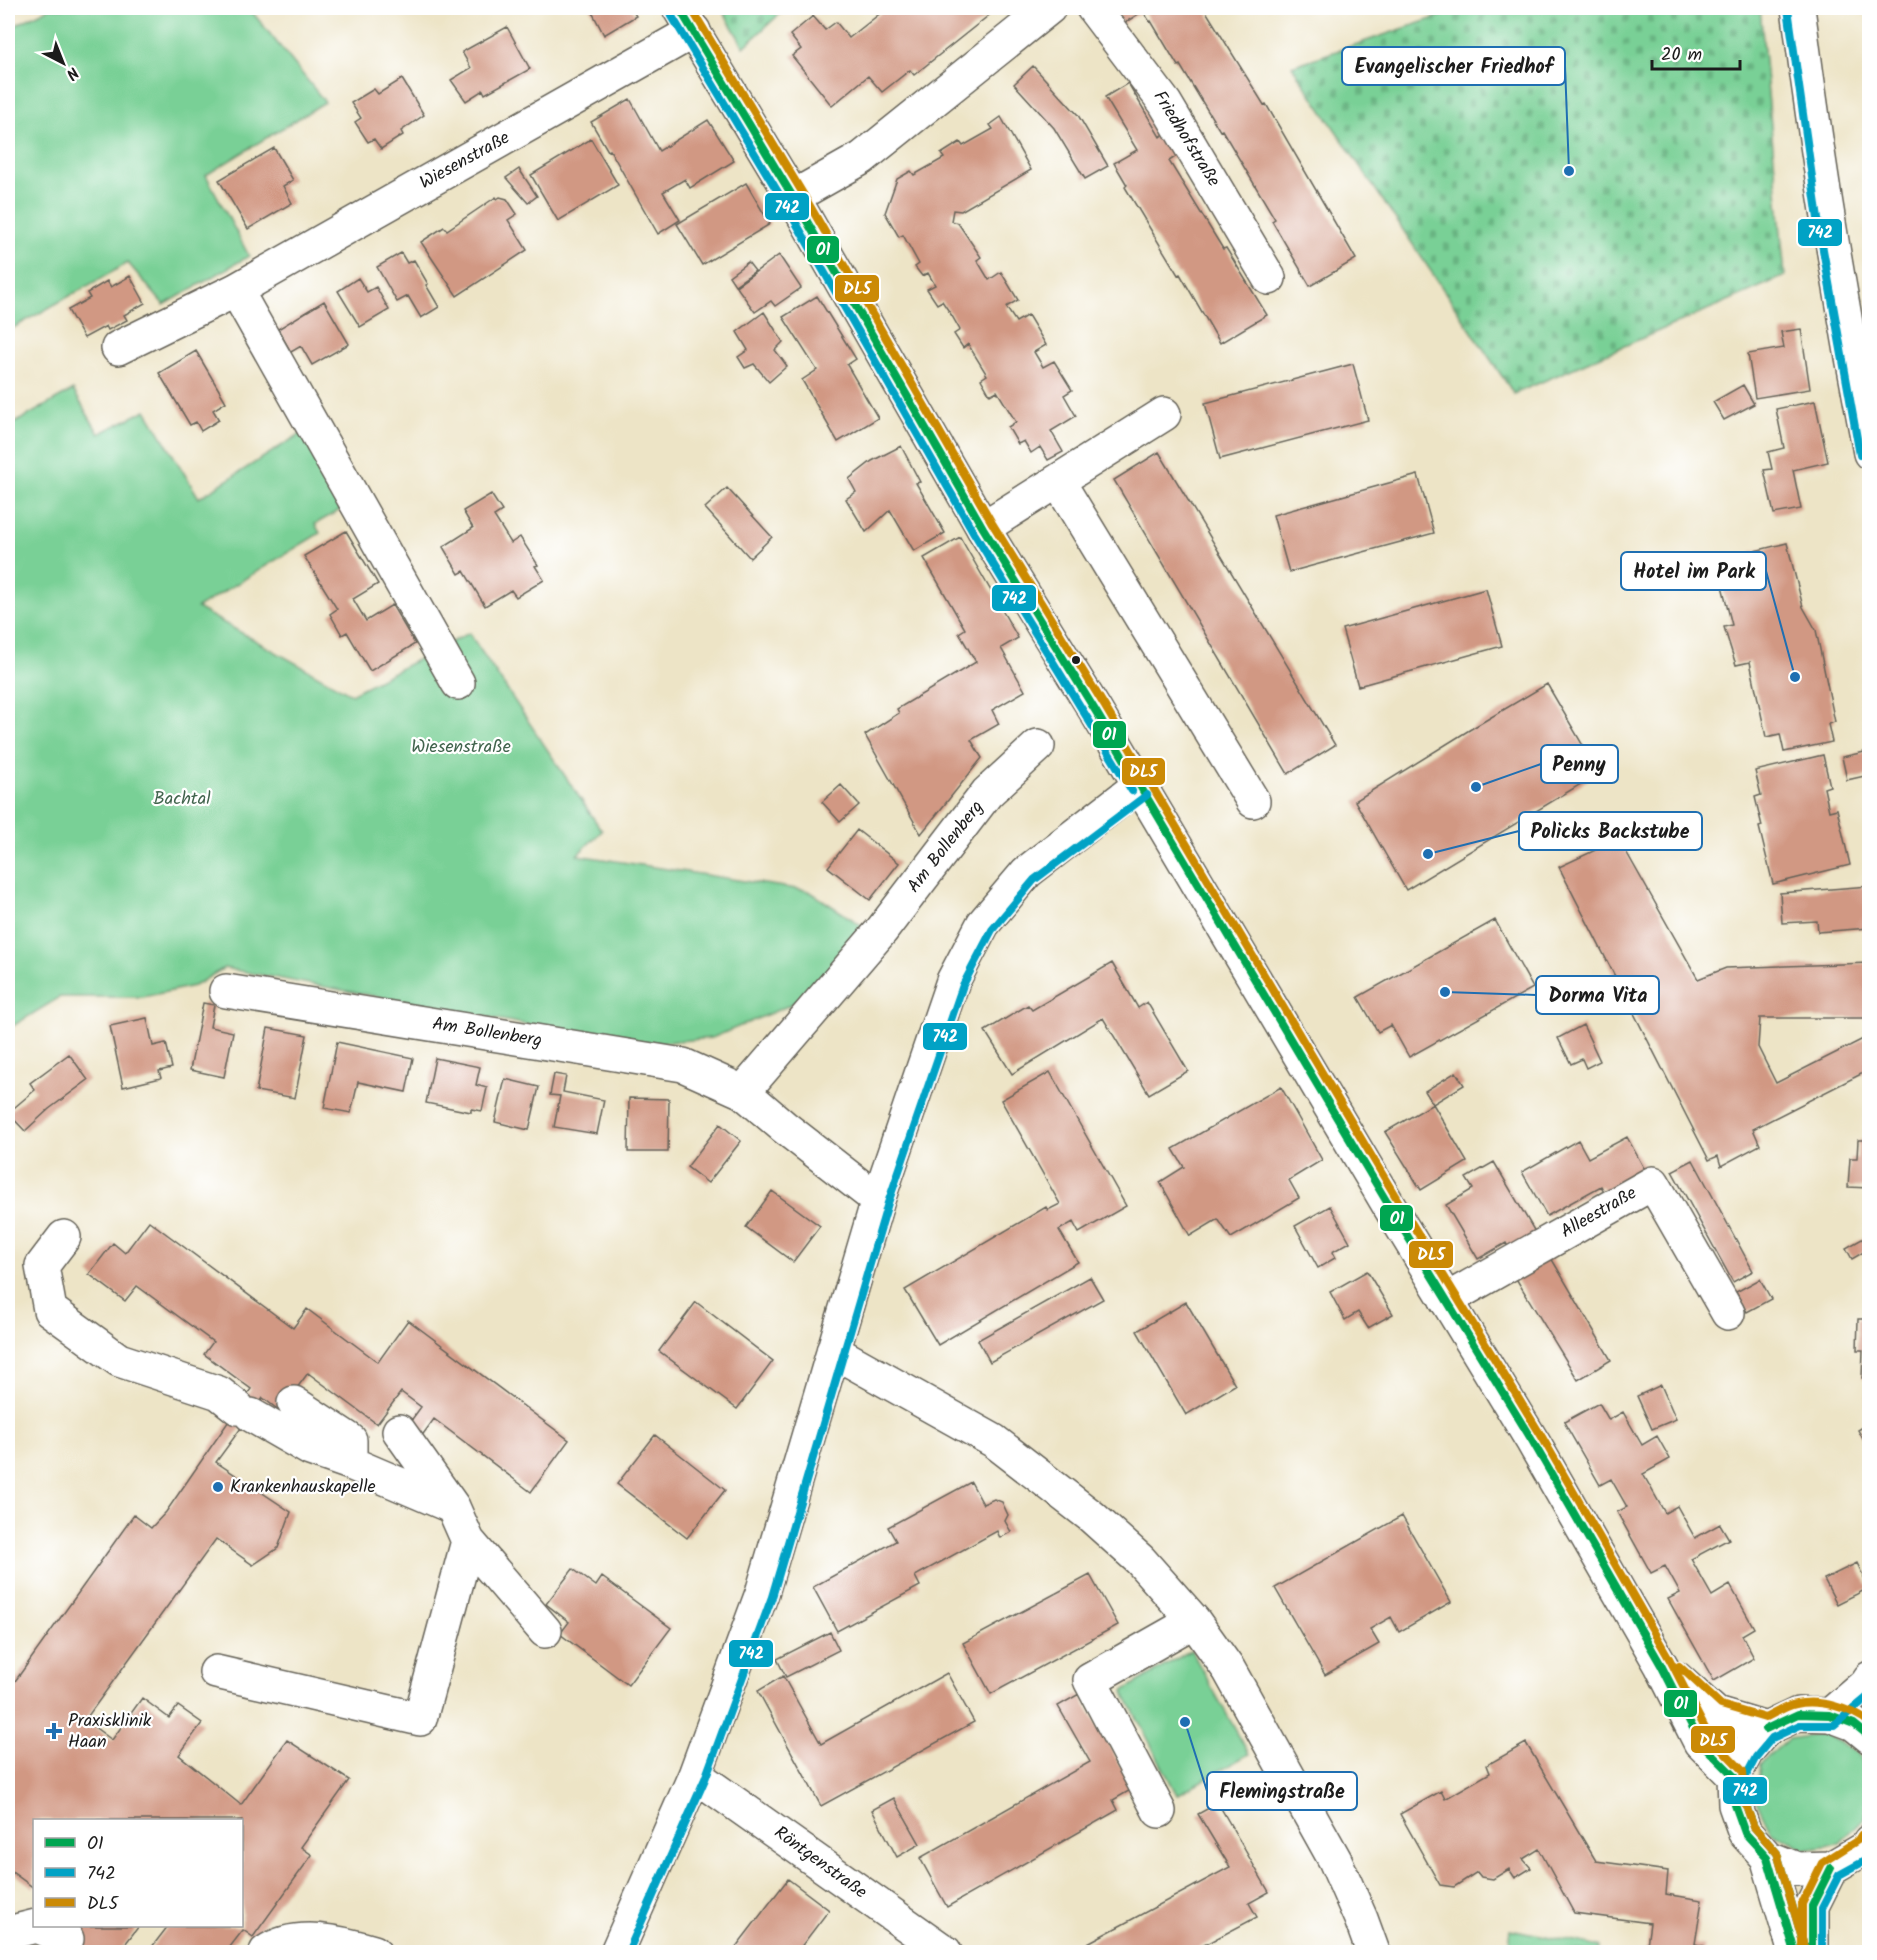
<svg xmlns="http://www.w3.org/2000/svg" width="1877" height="1960" viewBox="0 0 1877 1960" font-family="Kalam,sans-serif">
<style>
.green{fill:#79d096;stroke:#4a7659;stroke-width:1.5}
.cemetery{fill:url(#cemetery-stones);stroke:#4a7659;stroke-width:1.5}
.building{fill:#d19883}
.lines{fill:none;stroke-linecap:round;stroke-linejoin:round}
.minor-casing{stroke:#656258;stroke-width:36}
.major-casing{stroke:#656258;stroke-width:36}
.minor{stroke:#fff;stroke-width:33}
.major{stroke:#fff;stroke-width:33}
.bus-1-casing{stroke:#fff;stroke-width:12}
.bus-2-casing{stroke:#fff;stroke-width:12}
.bus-3-casing{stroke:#fff;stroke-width:12}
.bus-1{stroke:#00a651;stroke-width:8}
.bus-2{stroke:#01a2c5;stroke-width:8}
.bus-3{stroke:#cb8a06;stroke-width:8}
.bus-dot{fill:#1c1c1c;stroke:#fff;stroke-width:2}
.poi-dot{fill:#1f6fb2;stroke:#fff;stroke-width:2}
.labels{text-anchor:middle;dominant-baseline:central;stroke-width:4.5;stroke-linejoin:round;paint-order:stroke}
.street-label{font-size:18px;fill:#1c1c1c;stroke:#fff}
.park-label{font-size:18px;fill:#41644d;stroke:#fff}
.poi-label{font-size:18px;fill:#1c1c1c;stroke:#fff;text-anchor:start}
.leader{fill:none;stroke:#1f6fb2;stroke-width:2}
.callout-dot{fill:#1f6fb2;stroke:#fff;stroke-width:2}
.callout{fill:#fff;stroke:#1f6fb2;stroke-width:2}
.callout-label{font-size:20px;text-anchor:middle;font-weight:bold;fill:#1c1c1c}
.line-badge{stroke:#fff;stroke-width:2}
.badge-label{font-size:16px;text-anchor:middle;font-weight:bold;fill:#fff}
</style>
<defs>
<pattern id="cemetery-stones" width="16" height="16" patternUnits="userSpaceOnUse" patternTransform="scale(1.5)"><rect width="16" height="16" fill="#79d096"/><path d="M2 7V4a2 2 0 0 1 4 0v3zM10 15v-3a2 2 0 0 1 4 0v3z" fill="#68b281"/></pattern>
</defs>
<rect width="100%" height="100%" fill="#fff"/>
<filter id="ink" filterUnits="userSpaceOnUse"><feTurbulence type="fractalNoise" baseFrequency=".0167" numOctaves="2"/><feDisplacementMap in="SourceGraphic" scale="12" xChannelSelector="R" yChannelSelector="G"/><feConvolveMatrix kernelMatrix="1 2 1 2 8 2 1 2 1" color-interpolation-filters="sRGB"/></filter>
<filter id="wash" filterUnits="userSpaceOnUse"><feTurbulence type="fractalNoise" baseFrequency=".008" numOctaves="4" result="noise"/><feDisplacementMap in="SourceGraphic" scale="24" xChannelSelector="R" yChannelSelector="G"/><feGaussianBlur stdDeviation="1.35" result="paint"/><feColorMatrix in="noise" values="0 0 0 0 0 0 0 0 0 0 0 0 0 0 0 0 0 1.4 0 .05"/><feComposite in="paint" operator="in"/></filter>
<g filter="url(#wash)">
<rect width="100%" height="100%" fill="#ede4c6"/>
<!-- green -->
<path class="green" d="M50,8H249L325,102L206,175L249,256L164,305L128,263L8,331V29Z
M73,390L99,434L146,410L199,498L308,429L353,503L315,524L320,533L197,608L351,694L469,633L602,831L577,855L809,891L870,931L823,981L790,1005L712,1038L635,1045L224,968L194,986L143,997H60L8,1029V422L11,425Z
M1191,1650L1249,1754L1177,1795L1123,1691Z
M1824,1734L1857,1752L1869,1780L1864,1818L1839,1844L1804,1849L1771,1832L1755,1799L1760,1764L1788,1739Z
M1511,1929L1600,1947L1599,1952H1508Z"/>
<!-- cemetery -->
<path class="cemetery" d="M721,8H786L744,47Z
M1464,8H1760L1785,276L1514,394L1292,66Z"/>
<g id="blocks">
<!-- building -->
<path class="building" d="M590,8H631L636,16L604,35Z
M887,8L891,13L898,8H998L914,75L910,70L882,92L868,76L832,106L792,56L801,49L790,35L813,16L825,30L836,22L849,38Z
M1113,8H1204L1264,105L1266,104L1356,259L1310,286L1272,221L1275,219L1222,130L1220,131L1180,65L1178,66L1151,21L1150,22L1143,11L1123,24Z
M507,27L530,69L485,94L483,90L466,101L451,80L471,68L462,52Z
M1033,66L1078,115L1108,166L1085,179L1054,128L1014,84Z
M402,79L424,115L401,131L403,135L381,149L374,139L368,142L355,122L361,118L351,103L374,89L378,94Z
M1128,83L1160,137L1167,132L1180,154L1169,161L1223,249L1226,248L1267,315L1220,343L1180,274L1178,275L1125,187L1127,185L1114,163L1137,150L1105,97Z
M630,99L659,151L708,120L734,161L690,188L685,179L663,192L680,220L658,234L610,150L608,151L591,122Z
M1001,117L1031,170L961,211L953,210L951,221L958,223L981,257L977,260L989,280L1001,272L1018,300L1006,307L1016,322L1028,315L1046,345L1034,352L1043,367L1054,361L1072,390L1064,395L1076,416L1051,431L1063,452L1048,460L1040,447L1031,453L1024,441L1018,444L1008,427L1016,422L997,391L990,395L981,379L987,375L968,344L963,348L954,334L960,330L952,316L942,301L937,304L927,289L935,285L928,273L922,276L915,267L919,264L903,235L899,237L885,213L897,179L911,171L914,175L944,158L941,154L960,142L963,146L993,129L990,125Z
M591,139L618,185L558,221L531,175Z
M274,148L293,180L283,186L292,203L248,229L219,180Z
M519,169L537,196L528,203L506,178Z
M746,183L770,224L702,265L677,224Z
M496,197L497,199L500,197L507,199L517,214L508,220L527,250L457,296L421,242L444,227L447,230Z
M401,253L407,263L414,260L428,284L426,285L439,307L421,318L408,296L397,302L377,267Z
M779,255L801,288L775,306L771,301L755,312L736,286Z
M748,262L755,271L735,285L729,276Z
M130,276L145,303L124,315L127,320L108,330L106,326L84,338L68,310L90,298L87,293L107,281L111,287Z
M358,278L367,292L376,287L389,310L360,327L338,291Z
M817,296L856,359L847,365L878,418L838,442L802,380L817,370L783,317Z
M324,301L349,344L312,365L301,346L291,352L278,329Z
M764,312L783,342L775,350L787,366L769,382L754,364L745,368L738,357L748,350L737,332Z
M1801,329L1810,389L1755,398L1748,354L1784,348L1781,332Z
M196,351L226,402L213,410L219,420L201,431L196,422L190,425L159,373Z
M1353,364L1368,420L1220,459L1205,403Z
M1743,385L1754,404L1724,420L1713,402Z
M1815,401L1828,462L1793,470L1801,509L1774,514L1764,470L1772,469L1768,452L1784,448L1776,409Z
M901,446L920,482L916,483L945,533L914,551L890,510L866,532L846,499L856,492L849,479L872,461Z
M1159,452L1335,745L1288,774L1114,480Z
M1418,475L1434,533L1289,572L1273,515Z
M727,488L772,537L750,558L705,508Z
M491,494L502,511L494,516L511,543L520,537L538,565L535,566L544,580L516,597L511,590L485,606L464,571L459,574L443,547L473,528L463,511Z
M346,531L378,584L353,599L366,621L392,605L415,644L370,671L347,632L342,635L330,614L337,609L304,556Z
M960,537L1018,638L1001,648L1025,691L992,710L999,724L971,740L982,758L921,834L865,735L899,713L897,709L976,662L959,633L965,629L924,558Z
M1787,543L1803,607L1816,630L1835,722L1828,724L1832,742L1784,752L1780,734L1766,737L1750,662L1736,665L1724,627L1732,625L1718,570L1752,561L1750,552Z
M1486,589L1502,646L1358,686L1342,629Z
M1547,684L1599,773L1406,890L1355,801L1471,729Z
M1869,751V775L1847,780L1842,757Z
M1823,755L1830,786L1824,788L1829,811L1837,809L1850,865L1773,884L1759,827L1762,826L1755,797L1761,795L1755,771Z
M841,785L859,805L840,822L822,802Z
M857,830L899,863L870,900L828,867Z
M1619,839L1698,979L1726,968L1869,963V1018H1760L1758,1047L1776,1083L1869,1036V1070L1753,1129L1760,1145L1721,1166L1718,1156L1709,1160L1559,867Z
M1869,886V928L1818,932L1817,921L1782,923L1780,893Z
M1495,920L1533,988L1409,1057L1391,1025L1378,1032L1358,997Z
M1112,963L1138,1008L1147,1002L1188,1071L1149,1094L1103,1018L1012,1074L985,1031L1028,1005L1032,1010Z
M203,1003L214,1005L210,1027L233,1032L224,1077L190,1070Z
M147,1018L153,1046L166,1043L172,1068L159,1071L161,1078L123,1087L110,1026Z
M1583,1025L1600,1061L1586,1068L1582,1059L1571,1064L1558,1038Z
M268,1028L307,1035L295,1098L256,1091Z
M337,1042L413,1058L406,1092L358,1082L351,1113L324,1108Z
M69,1054L88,1080L49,1109L25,1131L8,1113L35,1090L30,1083Z
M435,1058L480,1067L476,1085L487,1088L482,1111L471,1109V1112L426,1103Z
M1050,1072L1126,1206L1079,1233L1073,1222L1059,1230L1078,1262L938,1345L905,1290L1046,1207L1048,1210L1060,1204L1001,1100Z
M1456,1072L1464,1085L1433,1104L1425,1091Z
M554,1074L566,1076L563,1092L604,1100L597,1134L554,1127L560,1096L550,1095Z
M505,1079L539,1087L529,1130L495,1122Z
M1281,1087L1322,1160L1289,1180L1299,1198L1231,1238L1218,1219L1190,1236L1160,1182L1184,1167L1173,1149Z
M629,1098L669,1099L668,1152H628Z
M1433,1104L1467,1162L1421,1190L1385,1132Z
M1866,1121H1869V1188L1848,1187L1850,1158H1857L1858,1140H1865Z
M720,1124L741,1141L708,1183L687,1167Z
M1627,1137L1645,1170L1605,1193L1601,1186L1547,1216L1522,1172L1578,1140L1588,1158Z
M1693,1160L1753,1271L1733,1282L1672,1171Z
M1494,1162L1538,1237L1511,1252L1506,1243L1478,1259L1446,1205L1473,1189L1466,1178Z
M772,1191L820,1226L793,1262L746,1227Z
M1330,1206L1350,1242L1332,1252L1335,1258L1318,1268L1295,1226Z
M149,1221L293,1328L307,1309L378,1362L408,1320L569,1440L531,1492L434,1419L421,1437L407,1426L421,1407L401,1392L377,1424L308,1373L280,1411L263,1398L216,1462L291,1512L278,1548L253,1565L216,1539L85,1720L112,1740L142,1698L169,1718L178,1706L202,1723L179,1755L241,1805L287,1740L349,1780L301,1847L312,1855L253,1937L243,1930L226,1952H148L168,1926H242V1820H34V1888L8,1869V1691L134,1515L151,1528L166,1512L251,1389L204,1354L213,1342L137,1286L125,1301L89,1274L113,1243L125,1253Z
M1869,1235V1249L1852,1259L1846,1248Z
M1547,1251L1611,1360L1578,1380L1512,1272Z
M1367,1271L1393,1314L1368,1328L1358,1312L1345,1320L1330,1292Z
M1090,1277L1103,1299L990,1362L978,1340Z
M1760,1279L1771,1299L1747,1312L1736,1292Z
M1869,1291V1412H1866L1867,1378H1862L1863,1350H1857L1858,1319H1864V1292Z
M696,1302L773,1361L737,1409L659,1351Z
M1186,1302L1235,1385L1186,1415L1137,1331Z
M1661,1385L1676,1419L1652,1429L1637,1396Z
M1599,1403L1609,1420L1623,1412L1642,1445L1657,1436L1670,1459L1643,1474L1665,1513L1677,1506L1695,1538L1720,1524L1729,1539L1691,1559L1712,1596L1730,1585L1754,1628L1742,1635L1754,1658L1714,1681L1668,1599L1680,1593L1665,1566L1651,1573L1617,1512L1627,1507L1611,1479L1600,1485L1564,1422Z
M1869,1423V1450L1858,1430Z
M655,1435L725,1490L687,1538L617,1484Z
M971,1482L983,1504L994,1499L1002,1502L1008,1515L1005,1521L1011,1532L1000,1538L997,1531L915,1576L920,1586L837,1631L813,1587L896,1541L888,1527Z
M1402,1516L1451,1602L1399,1632L1391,1617L1370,1629L1379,1644L1325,1675L1275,1588Z
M1857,1563L1869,1588L1837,1604L1824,1579Z
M573,1569L596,1586L602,1577L671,1628L628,1685L560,1634L569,1622L546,1604Z
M1090,1575L1118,1625L991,1694L963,1643Z
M830,1632L839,1650L786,1677L777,1659Z
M947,1673L974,1722L821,1806L758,1691L783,1676L821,1744Z
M1079,1694L1134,1788L1113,1800L1118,1810L947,1907L920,1858L1090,1762L1058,1706Z
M1526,1743L1596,1861L1668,1871L1666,1894L1702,1900L1695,1944L1704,1946L1703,1952H1646L1650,1923L1574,1913L1539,1849L1523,1859L1531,1868L1515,1878L1509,1869L1493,1879L1481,1877L1477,1872L1454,1887L1440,1885L1400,1814L1441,1791L1445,1799L1490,1773L1487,1765Z
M894,1798L920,1844L897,1857L872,1810Z
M1218,1803L1269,1892L1249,1903L1257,1917L1191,1952H1071L1230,1867L1198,1814Z
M788,1879L829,1910L797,1952H732Z
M81,1926H139L119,1952H62Z"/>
</g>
</g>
<g filter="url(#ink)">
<use href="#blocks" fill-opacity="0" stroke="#656258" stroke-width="1.5"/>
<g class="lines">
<defs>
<path id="minor" d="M1093,8L1165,103L1269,278
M1798,8C1817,157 1841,305 1870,453
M793,197L862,158L1049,8
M236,290L458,683
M118,348L236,290L694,31
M1058,481L1253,801
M983,528L1164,414
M226,991L683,1065L743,1092L784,1127L878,1200
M743,1092L882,930L987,793L1038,746
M64,1237L42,1266L50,1310L119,1360L219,1393L238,1408
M1446,1300L1653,1183L1728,1313
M833,1351L994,1441L1091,1516L1140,1560L1194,1621L1229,1670L1335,1860L1361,1919L1373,1952
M294,1403L350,1440V1463
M399,1431L453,1507
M468,1541L545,1631
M216,1672L420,1719L468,1541L453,1507L350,1463L310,1449L251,1415
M1830,1715L1866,1684L1870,1678
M695,1775L945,1952
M1159,1811L1090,1680L1194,1621
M8,1933L36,1926L67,1939
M266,1952C296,1931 341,1942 374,1952
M617,1952L695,1775L762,1593L878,1200L953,981L983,924L1027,872L1128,794L1141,786"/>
<path id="major" d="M679,8L793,197L983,528L1095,710L1391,1209L1533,1442L1661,1665L1700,1742L1734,1776
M1676,1678L1716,1714L1766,1729
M1870,1737L1854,1724L1830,1715L1798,1714L1766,1729L1747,1751L1734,1776L1735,1805L1745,1833L1767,1857L1797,1869L1831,1868L1865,1848L1870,1841
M1767,1857L1795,1952
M1812,1952V1906L1831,1868"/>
</defs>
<!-- minor casing -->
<use href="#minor" class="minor-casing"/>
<!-- major casing -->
<use href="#major" class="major-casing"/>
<!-- minor -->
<use href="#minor" class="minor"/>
<!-- major -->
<use href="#major" class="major"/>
<defs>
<path id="bus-1" d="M679,8L793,197L983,528L1095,710L1391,1209L1533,1442L1661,1665L1700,1742L1734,1776L1735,1805L1745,1833L1767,1857L1795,1952
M1766,1729L1798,1714L1830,1715L1854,1724L1870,1737
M1812,1952V1906L1831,1868"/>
<path id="bus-2" d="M1788,9L1820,233L1860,455
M670,13L784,202L974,533L1132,791
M1805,1949L1777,1853L1754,1827L1745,1803V1778L1756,1757L1772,1738L1800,1725H1834L1870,1695
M628,1952L705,1779L772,1597L888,1203L963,985L992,930L1034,880L1147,795
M1822,1952V1908L1839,1875L1870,1858"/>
<path id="bus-3" d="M691,8L802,192L992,523L1104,705L1400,1204L1542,1437L1670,1660L1709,1736L1743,1771L1745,1803L1754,1827L1777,1853L1805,1949
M1679,1666L1721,1705L1765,1718C1775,1713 1786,1706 1796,1704C1820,1699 1851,1708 1870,1723
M1802,1952V1904L1822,1863L1858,1840L1861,1835"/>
</defs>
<!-- bus-1 casing -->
<use href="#bus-1" class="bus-1-casing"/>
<!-- bus-2 casing -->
<use href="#bus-2" class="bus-2-casing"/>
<!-- bus-3 casing -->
<use href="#bus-3" class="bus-3-casing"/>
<!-- bus-1 -->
<use href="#bus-1" class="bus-1"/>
<!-- bus-2 -->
<use href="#bus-2" class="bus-2"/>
<!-- bus-3 -->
<use href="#bus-3" class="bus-3"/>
</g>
</g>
<!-- markers -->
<circle class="bus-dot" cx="1076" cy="660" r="5"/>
<g class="poi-dot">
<circle cx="218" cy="1487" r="6"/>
<path d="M51 1722h6v6h6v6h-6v6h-6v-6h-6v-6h6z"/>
</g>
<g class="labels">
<!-- street labels -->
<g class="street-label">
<text transform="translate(1186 139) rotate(58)">Friedhofstraße</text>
<text transform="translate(465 161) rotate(-29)">Wiesenstraße</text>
<text transform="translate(946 847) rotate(-52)">Am Bollenberg</text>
<text transform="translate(487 1033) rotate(9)">Am Bollenberg</text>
<text transform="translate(1599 1213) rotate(-30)">Alleestraße</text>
<text transform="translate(820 1863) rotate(36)">Röntgenstraße</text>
</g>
<!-- park labels -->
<g class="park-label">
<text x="461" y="747">Wiesenstraße</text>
<text x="182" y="799">Bachtal</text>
</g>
<!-- poi labels -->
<g class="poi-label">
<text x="230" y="1487">Krankenhauskapelle</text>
<text x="68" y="1721">Praxisklinik<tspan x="68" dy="21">Haan</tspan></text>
</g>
</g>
<!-- callouts -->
<path class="leader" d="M1569 171L1565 66M1795 677L1766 571M1476 787L1541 764M1428 854L1519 831M1445 992L1536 995M1185 1722L1207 1791"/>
<g class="callout-dot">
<circle cx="1569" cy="171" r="6"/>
<circle cx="1795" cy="677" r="6"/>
<circle cx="1476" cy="787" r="6"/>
<circle cx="1428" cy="854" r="6"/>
<circle cx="1445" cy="992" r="6"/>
<circle cx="1185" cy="1722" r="6"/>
</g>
<g class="callout">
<rect x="1342" y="47" width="223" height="38" rx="6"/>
<rect x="1621" y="552" width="145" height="38" rx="6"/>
<rect x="1541" y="745" width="77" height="38" rx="6"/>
<rect x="1519" y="812" width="183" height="38" rx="6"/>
<rect x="1536" y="976" width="123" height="38" rx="6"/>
<rect x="1207" y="1772" width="150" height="38" rx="6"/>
</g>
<g class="callout-label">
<text x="1454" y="73">Evangelischer Friedhof</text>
<text x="1694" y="578">Hotel im Park</text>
<text x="1579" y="771">Penny</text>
<text x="1610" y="838">Policks Backstube</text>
<text x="1598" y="1002">Dorma Vita</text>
<text x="1282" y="1798">Flemingstraße</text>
</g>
<g class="line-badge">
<rect x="764" y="192" width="46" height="29" rx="6" fill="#01a2c5"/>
<rect x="1797" y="218" width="46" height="29" rx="6" fill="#01a2c5"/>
<rect x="806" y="235" width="34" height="29" rx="6" fill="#00a651"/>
<rect x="834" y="274" width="46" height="29" rx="6" fill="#cb8a06"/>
<rect x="991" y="584" width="46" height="28" rx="6" fill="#01a2c5"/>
<rect x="1092" y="720" width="35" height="29" rx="6" fill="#00a651"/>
<rect x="1121" y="757" width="45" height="29" rx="6" fill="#cb8a06"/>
<rect x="922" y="1022" width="46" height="29" rx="6" fill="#01a2c5"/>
<rect x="1379" y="1204" width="35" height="28" rx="6" fill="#00a651"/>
<rect x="1408" y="1240" width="46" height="29" rx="6" fill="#cb8a06"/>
<rect x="728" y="1639" width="46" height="29" rx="6" fill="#01a2c5"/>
<rect x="1663" y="1689" width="35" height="29" rx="6" fill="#00a651"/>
<rect x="1690" y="1725" width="46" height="29" rx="6" fill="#cb8a06"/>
<rect x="1722" y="1776" width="46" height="29" rx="6" fill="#01a2c5"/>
</g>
<g class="badge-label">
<text x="787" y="213">742</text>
<text x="1820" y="238">742</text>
<text x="823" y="255">O1</text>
<text x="857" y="294">DL5</text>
<text x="1014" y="604">742</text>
<text x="1109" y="740">O1</text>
<text x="1143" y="777">DL5</text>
<text x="945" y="1042">742</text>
<text x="1397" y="1224">O1</text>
<text x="1431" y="1260">DL5</text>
<text x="751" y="1659">742</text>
<text x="1681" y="1709">O1</text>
<text x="1713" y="1746">DL5</text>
<text x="1745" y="1796">742</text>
</g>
<!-- margin -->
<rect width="1877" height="1960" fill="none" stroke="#fff" stroke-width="30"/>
<!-- legend -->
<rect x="33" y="1819" width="210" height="108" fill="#ffffff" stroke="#a4a4a4" stroke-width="1.5"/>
<rect x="45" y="1838" width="30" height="9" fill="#00a651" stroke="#a4a4a4" stroke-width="1.5"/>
<text x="87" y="1849" font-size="18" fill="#1c1c1c">O1</text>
<rect x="45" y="1868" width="30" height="9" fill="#01a2c5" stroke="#a4a4a4" stroke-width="1.5"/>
<text x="87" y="1879" font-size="18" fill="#1c1c1c">742</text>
<rect x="45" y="1898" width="30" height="9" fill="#cb8a06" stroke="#a4a4a4" stroke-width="1.5"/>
<text x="87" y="1909" font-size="18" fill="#1c1c1c">DL5</text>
<!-- north arrow -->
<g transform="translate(63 63) rotate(138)" stroke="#ffffff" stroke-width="4.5" paint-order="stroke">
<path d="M0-4.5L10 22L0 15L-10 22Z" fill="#1c1c1c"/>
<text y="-9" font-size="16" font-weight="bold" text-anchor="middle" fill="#1c1c1c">N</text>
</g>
<!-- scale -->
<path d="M1652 60v9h88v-9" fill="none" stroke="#1c1c1c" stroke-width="3"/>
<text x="1661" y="60" font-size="18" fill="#1c1c1c" stroke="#ffffff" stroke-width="4.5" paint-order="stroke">20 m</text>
</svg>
